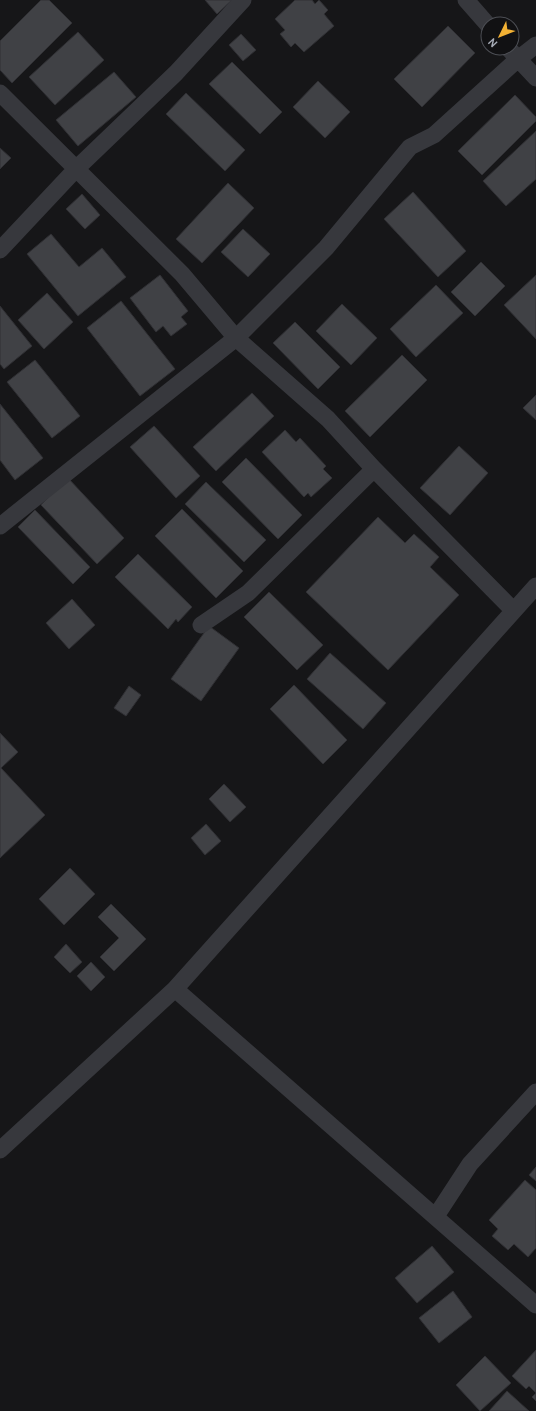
<svg xmlns="http://www.w3.org/2000/svg" width="536" height="1411" viewBox="0 0 536 1411" font-family="Overpass,sans-serif">
<style>
.building{fill:#404145;stroke:#303034}
.lines{fill:none;stroke-linecap:round;stroke-linejoin:round}
.street{stroke:#37383d;stroke-width:17}
</style>
<rect width="100%" height="100%" fill="#161618"/>
<!-- building -->
<path class="building" d="M41,0H49L72,23L12,83L0,70V41Z
M205,0H232L217,14Z
M295,0H312L315,4L319,0L328,10L324,14L334,26L304,52L295,43L291,47L280,34L285,30L275,19Z
M448,26L475,53L422,107L394,79Z
M78,32L104,60L55,105L29,77Z
M241,34L256,50L243,61L229,45Z
M232,62L282,112L260,134L209,84Z
M114,72L136,97L78,146L56,120Z
M318,81L350,112L325,138L293,107Z
M186,93L245,150L225,171L166,114Z
M515,95L536,117V121L482,175L458,151Z
M536,131V179L506,206L483,181Z
M0,148L11,158L0,169Z
M228,183L254,208L202,263L176,239Z
M413,192L466,251L438,277L384,219Z
M82,194L100,215L85,229L66,209Z
M243,229L270,254L248,277L221,252Z
M51,234L79,267L102,248L126,277L78,316L27,254Z
M481,262L505,286L475,316L451,292Z
M160,275L188,311L181,317L187,324L171,336L163,326L156,332L130,298Z
M536,275V339L504,305Z
M436,285L463,313L416,357L390,329Z
M47,293L73,322L44,349L18,320Z
M121,301L175,369L140,396L87,328Z
M342,304L377,338L351,365L316,331Z
M0,306L32,346L4,369L0,364Z
M295,322L340,367L318,389L273,343Z
M402,355L427,380L370,437L345,411Z
M35,360L80,416L52,438L7,382Z
M252,393L274,416L216,471L193,447Z
M536,395V420L523,408Z
M0,404L43,458L15,480L0,460Z
M154,426L200,476L176,498L130,447Z
M285,430L296,442L300,438L326,466L323,469L332,478L311,497L308,493L304,497L262,452Z
M459,446L488,473L450,515L420,488Z
M246,458L302,515L278,539L222,482Z
M68,478L124,538L97,564L41,505Z
M206,482L266,540L244,562L185,504Z
M182,509L243,571L216,598L155,536Z
M35,510L90,567L73,584L18,527Z
M378,517L405,543L414,534L439,557L430,567L459,595L388,670L306,592Z
M138,554L192,607L178,622L176,619L168,629L115,577Z
M269,592L323,645L297,670L244,617Z
M72,599L95,625L69,649L46,623Z
M209,626L239,648L201,701L171,679Z
M330,653L386,703L363,729L307,679Z
M294,685L347,740L323,764L270,709Z
M129,686L141,695L126,716L114,708Z
M0,733L18,752L1,768L45,815L0,858Z
M224,784L246,807L230,822L209,799Z
M206,824L221,841L205,855L191,838Z
M70,868L95,894L64,925L39,899Z
M111,904L146,939L114,971L100,957L119,938L98,917Z
M66,944L82,962L70,973L54,957Z
M91,962L105,977L91,991L77,976Z
M536,1167V1181L529,1175Z
M525,1180L536,1190V1248L528,1257L514,1244L508,1250L492,1236L498,1229L489,1220Z
M432,1246L454,1272L417,1303L395,1278Z
M453,1291L472,1317L439,1343L419,1318Z
M536,1350V1401L532,1397L536,1393L529,1386L526,1389L512,1376Z
M485,1356L511,1383L480,1411L456,1385Z
M507,1391L529,1411H489Z"/>
<g class="lines">
<!-- street -->
<path class="street" d="M466,0L488,25
M508,48L536,78
M0,93L182,274L236,338L328,419L374,469L513,610
M0,250L76,169L176,73L243,0
M0,526L236,338L326,248L410,147L434,135L518,59L536,45
M536,586L175,989L536,1305
M201,625L248,593L374,469
M0,1150L175,989
M436,1216L470,1164L536,1092"/>
</g>
<!-- north arrow -->
<g transform="translate(500 36) rotate(227)"><circle r="19" fill="#111113" stroke="#4d4f55"/>
<path d="M0-3L7 15L0 10L-7 15Z" fill="#f2b134"/>
<text y="-6" font-size="11" font-weight="bold" text-anchor="middle" fill="#a8adb8">N</text>
</g>
</svg>
